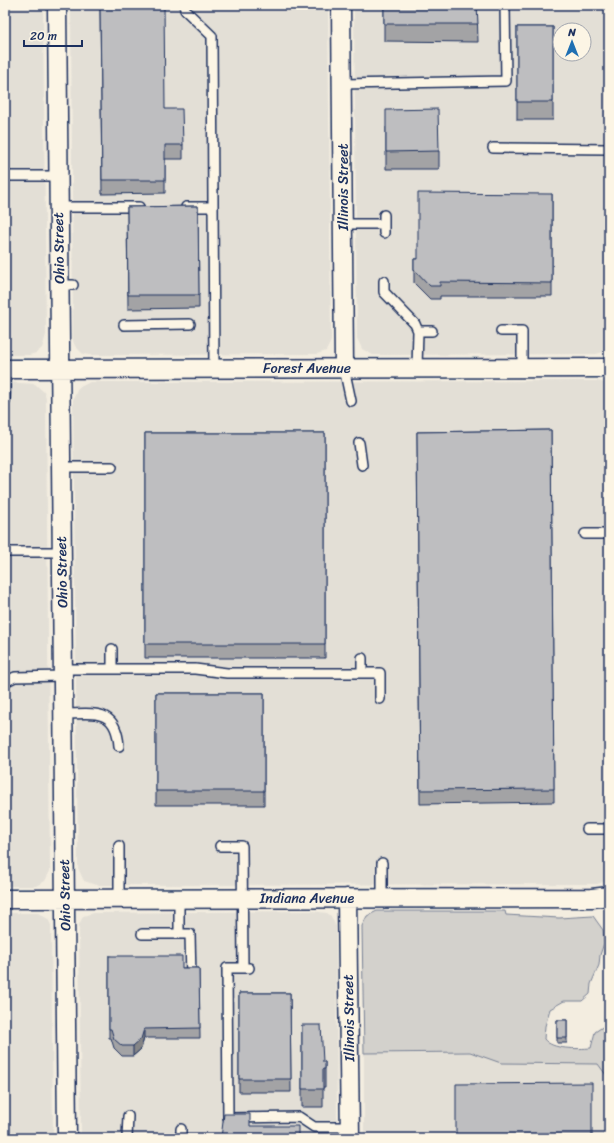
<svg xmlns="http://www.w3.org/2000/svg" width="614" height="1143" viewBox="0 0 614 1143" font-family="Sriracha,sans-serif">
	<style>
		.built { fill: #e3dfd6; fill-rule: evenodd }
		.green { fill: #d3d1cc; stroke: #778095 }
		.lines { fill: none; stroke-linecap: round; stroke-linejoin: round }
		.service-casing { stroke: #1b2f5e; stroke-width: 12 }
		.minor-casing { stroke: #1b2f5e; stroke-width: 21 }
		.service { stroke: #fcf5e5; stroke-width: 9 }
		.minor { stroke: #fcf5e5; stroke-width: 18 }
		.wall { fill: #a3a3a5; stroke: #1b2f5e }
		.shaded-wall { fill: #858586; stroke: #1b2f5e }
		.building { fill: #bebec0; stroke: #1b2f5e }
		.labels { text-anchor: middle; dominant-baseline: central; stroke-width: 3; stroke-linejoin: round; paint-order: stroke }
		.street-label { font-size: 14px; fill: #1b2f5e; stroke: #fcf5e5 }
	</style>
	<rect width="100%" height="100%" fill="#f3ede0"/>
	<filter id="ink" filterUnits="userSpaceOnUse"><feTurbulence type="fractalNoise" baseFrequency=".025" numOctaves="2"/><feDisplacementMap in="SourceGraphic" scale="8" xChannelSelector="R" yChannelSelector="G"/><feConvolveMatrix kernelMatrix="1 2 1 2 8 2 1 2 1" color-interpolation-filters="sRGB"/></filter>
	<g filter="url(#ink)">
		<path class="built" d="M5,5h38l3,330 -4,13 -6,5 -7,2h-24z
			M71,5h257l3,336 -5,10 -9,3 -228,1 -6,-1 -8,-8 -2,-5z
			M354,5h255v344l-2,2 -11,3 -223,1 -11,-6 -5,-11zM560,30h24v24h-24z
			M597,381l12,3v496l-12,4 -500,1 -13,-4 -6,-13 -5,-468 5,-12 12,-6z
			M5,382l30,2 10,9 1,7 4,471 -5,10 -9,5h-31z
			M312,911l15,2 4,3 5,11 1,211h-256l-2,-213 4,-9 11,-3z
			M5,913h33l10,6 3,6 2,213h-48z
			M609,1051v87h-245v-85z"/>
		<path class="green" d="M377,911h128l1,4 53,3 34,-2 10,14 1,13 -4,12 -1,10 -8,19 -1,10 -8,7h-18l-14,8 -5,17 -1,13c8,11 34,10 47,9l4,-16 9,-6 5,-10v63l-11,-15 -97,-1 -31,-11 -106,1 -2,-127 5,-10z"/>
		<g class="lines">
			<defs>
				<path id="service" d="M185,5v5l27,26 2,332
					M342,84l164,-3 -1,-76
					M493,148l116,1
					M5,176h53
					M58,207h81
					M186,207h27
					M384,215v18
					M343,224h41
					M384,281v11l31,32 3,7 -1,37
					M59,285h14
					M124,325l66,-1
					M418,331h14
					M501,331h21v37
					M344,368l7,33
					M5,401l1,-32
					M359,443l3,22
					M61,467h51
					M585,534h24
					M5,552h56
					M112,649v20
					M63,669h132l32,4h135v-15
					M362,673h18v26
					M5,682l10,-5 48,-1
					M63,714c31,0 53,-7 56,32
					M587,829h22
					M119,846v53
					M220,846h22l1,122
					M382,863v35
					M142,934h37v-36
					M179,934h11l1,44
					M249,968h-22l1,150 71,-1 15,10h36
					M181,1129v9
					M127,1138l1,-22"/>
				<path id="minor" d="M57,5l10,1133
					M341,5l3,363
					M5,369l604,-1
					M347,898l3,240
					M5,899l587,-1 17,-2"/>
			</defs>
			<use href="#service" class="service-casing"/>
			<use href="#minor" class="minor-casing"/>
			<use href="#service" class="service"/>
			<use href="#minor" class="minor"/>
		</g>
		<path class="wall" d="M100,5l65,104 18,36v14h-18v34l-63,1z
			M384,5h93l1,37 -94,-1z
			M517,27h36v93h-36z
			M386,127l53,24v18h-53z
			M552,194v102h-112v3h-10l-16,-16v-24h4z
			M198,206l1,102 -71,1 -1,-102z
			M551,430l3,372 -134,2 -3,-372z
			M145,433h180v225h-180z
			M156,693h108v112h-108z
			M109,956l73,12h17l1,70h-56l-3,11 -8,7h-11l-8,-8 -3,-10h-2z
			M239,993h51l1,99h-52z
			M557,1020h10v23h-10z
			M302,1025l21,37h2v25h-2v20h-21z"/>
		<path class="shaded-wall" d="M144,1029v9l-3,11 -8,7v-10z"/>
		<path class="building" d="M100,5h64l1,104h17l1,36h-18v35h-63z
			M384,5h93l1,19h-94z
			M517,27h36v75h-36z
			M438,109l1,42 -53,1v-42z
			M418,193l134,1v89l-112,-1v4h-10l-16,-17v-10h4z
			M198,206l1,89h-71l-1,-88z
			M551,430l3,359 -134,1 -3,-358z
			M145,433h180v211h-180z
			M156,693h108v98h-108z
			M109,956h73v12h17l1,60 -56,1 -3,10 -8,7h-11l-8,-7 -3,-10h-2z
			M239,993h51l1,86h-52z
			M557,1020h10v18h-10z
			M302,1025h19l2,37h2v7h-2v20h-21z
			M592,1083v55h-136v-54z
			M224,1114h26v12h48v12h-77z"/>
	</g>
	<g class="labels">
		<g class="street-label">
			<text transform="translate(343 187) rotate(-90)">Illinois Street</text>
			<text transform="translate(59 248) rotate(-91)">Ohio Street</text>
			<text x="307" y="368">Forest Avenue</text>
			<text transform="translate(62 572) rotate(-91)">Ohio Street</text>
			<text transform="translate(65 895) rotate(-91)">Ohio Street</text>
			<text x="307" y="898">Indiana Avenue</text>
			<text transform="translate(349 1018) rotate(-91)">Illinois Street</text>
		</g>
	</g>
	<rect width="614" height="1143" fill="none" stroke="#fcf5e5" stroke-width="20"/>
	<rect x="10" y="10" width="594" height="1123" fill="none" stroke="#1b2f5e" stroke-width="1.5" filter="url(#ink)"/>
	<g transform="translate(572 42)"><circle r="19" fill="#fcf5e5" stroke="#a2a6af"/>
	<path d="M0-3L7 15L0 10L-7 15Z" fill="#1f6fb2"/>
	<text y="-6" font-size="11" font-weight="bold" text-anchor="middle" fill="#1b2f5e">N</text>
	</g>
	<path d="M24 40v6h58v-6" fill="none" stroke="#1b2f5e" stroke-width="2"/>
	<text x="30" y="40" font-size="12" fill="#1b2f5e" stroke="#fcf5e5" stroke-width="3" paint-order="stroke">20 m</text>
</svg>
